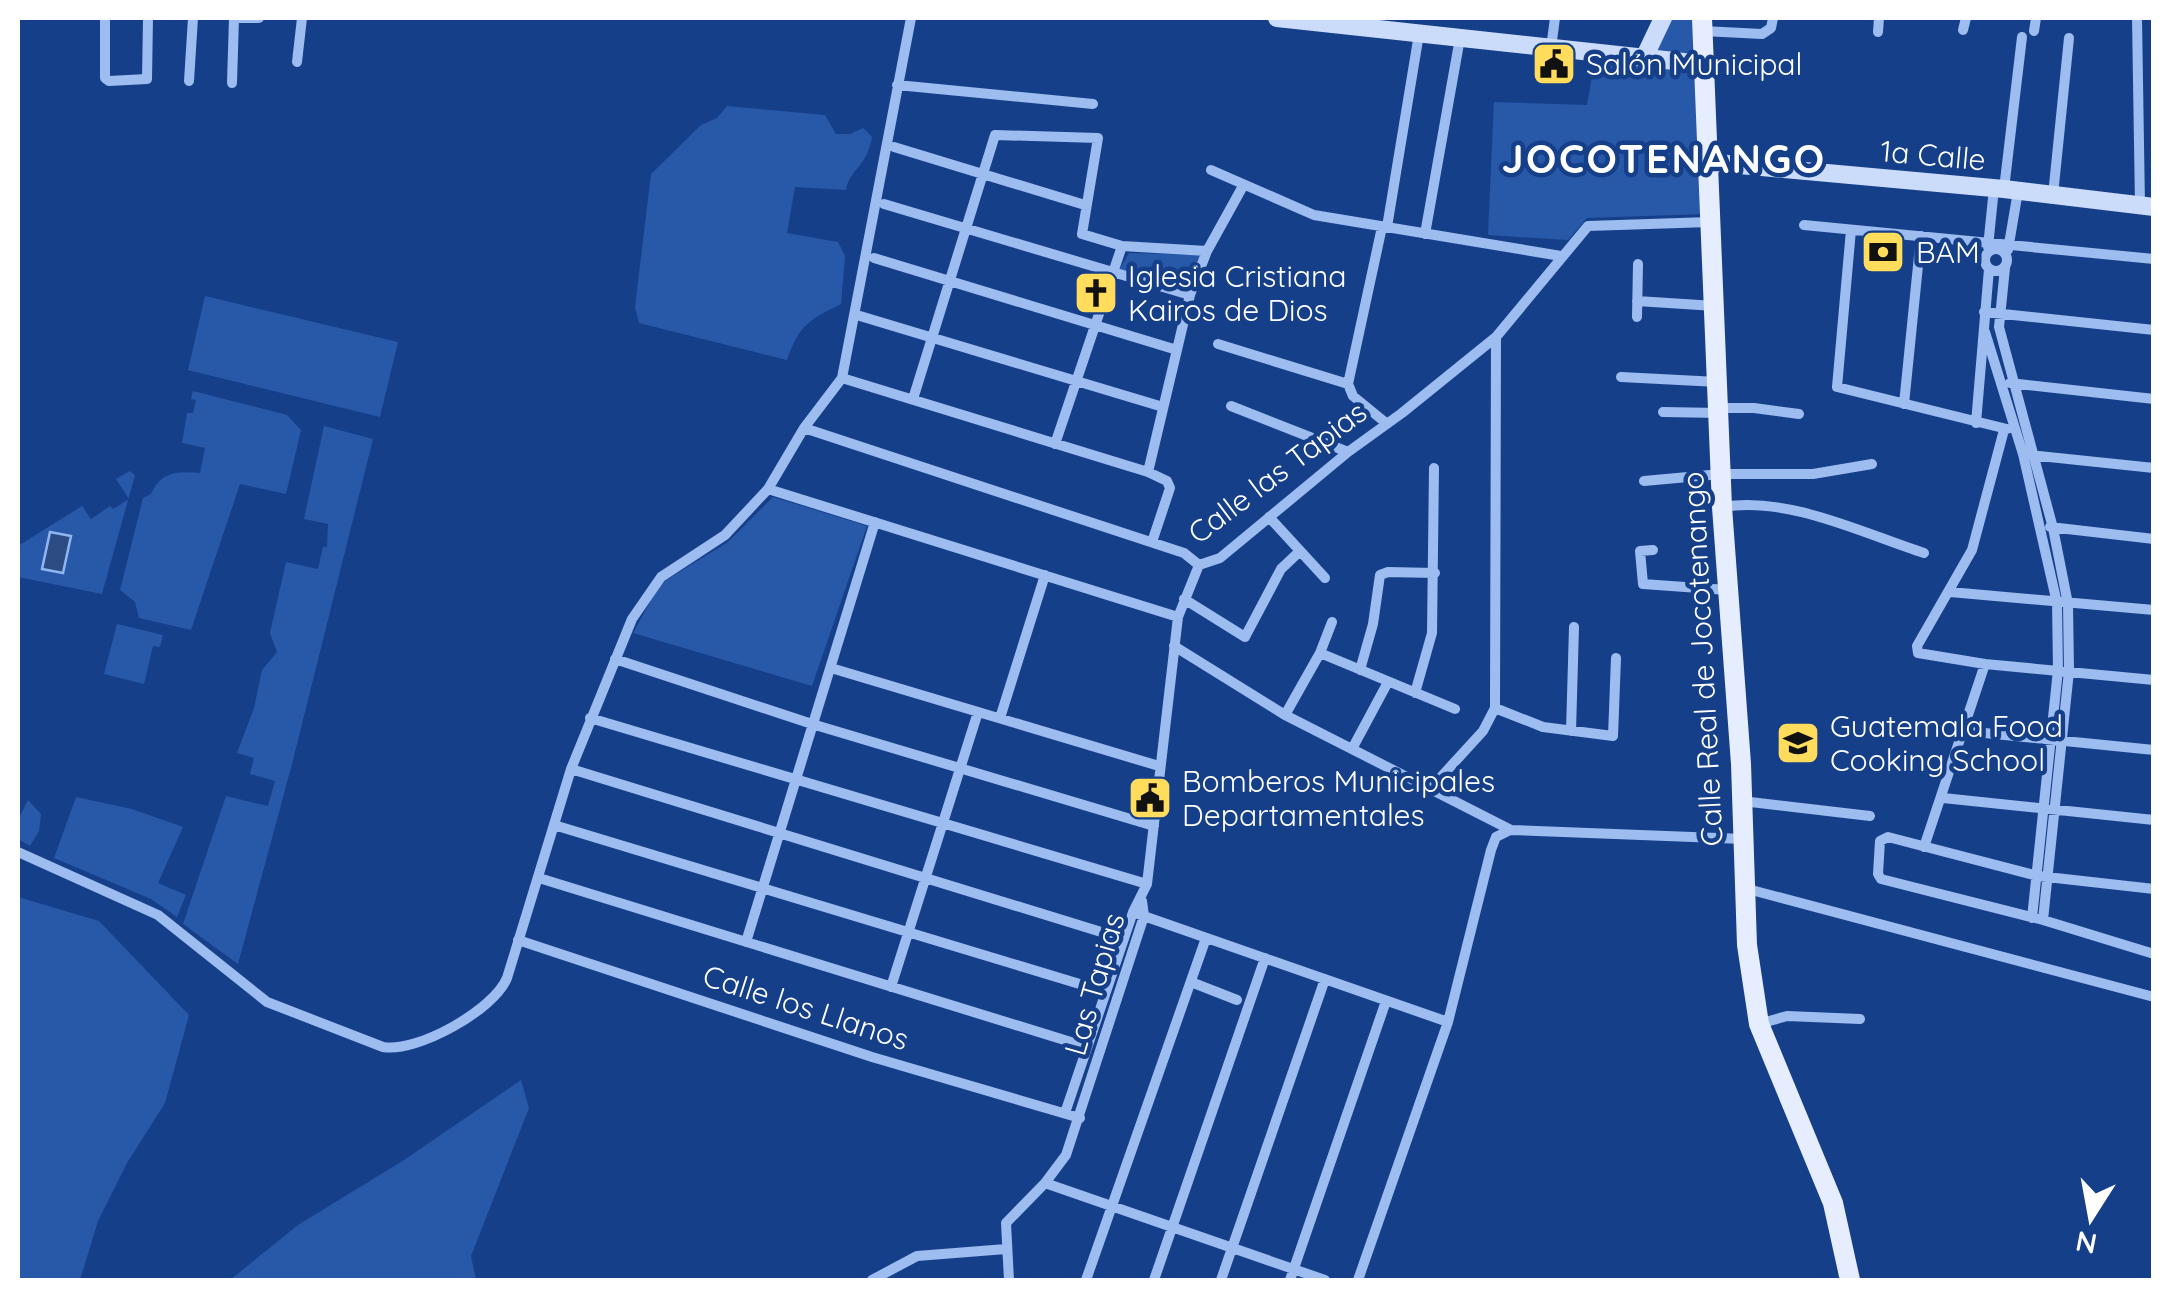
<svg xmlns="http://www.w3.org/2000/svg" width="2171" height="1298" viewBox="0 0 2171 1298" font-family="Quicksand,sans-serif">
	<style>
		.green { fill: #2858a8 }
		.water { fill: #2d4c83; stroke: #90b6f2; stroke-width: 2.5 }
		.lines { fill: none; stroke-linecap: round; stroke-linejoin: round }
		.street { stroke: #9dbcef; stroke-width: 10 }
		.secondary { stroke: #cbdcfa; stroke-width: 18 }
		.primary { stroke: #e5edff; stroke-width: 20 }
		.labels { text-anchor: middle; dominant-baseline: central; stroke-width: 9; stroke-linejoin: round; paint-order: stroke }
		.poi-label { font-size: 30px; fill: #fff; stroke: #163f89; text-anchor: start }
		.street-label { font-size: 30px; fill: #fff; stroke: #163f89 }
		.district-label { font-size: 40px; font-weight: bold; letter-spacing: 2.5px; fill: #fff; stroke: #163f89 }
	</style>
	<rect width="100%" height="100%" fill="#163f89"/>
	<path class="green" d="M1665,18h32v41l-48,-5z
		M1595,59l101,10 8,145 -117,4 -19,22 -80,-5 6,-133 93,3z
		M727,106l98,9 11,19h14l13,-6 9,9c-5,30 -23,33 -26,53l-51,-3 -8,46 51,9 7,14 -4,48c-32,16 -42,21 -54,56l-148,-37 -4,-16 16,-133 50,-49 16,-7z
		M1129,253l72,2 -15,35 -68,-18z
		M205,296l193,46 -18,75 -192,-47z
		M193,391l94,24 14,15 -15,64 -46,-10 -49,146 -52,-12 -4,-16 -15,-12 23,-92 8,-4c10,-23 27,-23 49,-21l5,-25 -23,-5 5,-30h6l3,-13 -5,-1z
		M324,426l49,13 -81,325 -54,200 -55,-40 43,-128 42,10 7,-25 -25,-7 4,-16 -17,-5 17,-45 8,-38 15,-18 -7,-19 16,-71 32,7 5,-22h4l1,-23 -24,-5z
		M130,471l5,4 -33,119 -84,-17v-31l64,-40 9,13 19,-13 3,3 16,-10 -13,-20z
		M773,497l94,29 -55,160 -179,-53 27,-49 68,-42z
		M117,624l46,11 -3,12 -7,-1 -9,38 -40,-10z
		M76,797l56,12 51,18 -25,56 28,12 -9,22 -26,-18 -97,-41z
		M28,800l13,14 -2,17 -9,15 -12,-7v-19z
		M18,897l81,24 90,94 -24,88 -38,60 -29,58 -18,59h-62z
		M521,1080l8,28 -58,148 5,24h-246l68,-55 106,-65z"/>
	<path class="water" d="M50,532l21,4 -8,37 -21,-4z"/>
	<g class="lines">
		<path class="street" d="M105,18v60l4,3 38,-2 1,-61
			M238,18h21
			M2137,18l3,188
			M1963,30l3,-12
			M1703,31l59,3 9,-6 2,-10
			M2034,31l2,-13
			M1878,32l1,-14
			M1551,48l4,-30
			M297,62l5,-44
			M189,81l4,-63
			M232,83l2,-65
			M897,85l196,19
			M894,147l191,58
			M1211,170l103,45 247,41
			M2004,189l18,-152
			M2053,195l16,-157
			M884,204l306,91
			M1804,225l350,34
			M1382,227l-34,157 5,12 33,27
			M1387,227l32,-193
			M1851,230l-14,157 170,42
			M1425,234l35,-196
			M1988,247l6,-59
			M1985 260a11 11 0 1 1 22 0a11 11 0 1 1-22 0Z
			M2008,250l10,-59
			M874,258l303,92
			M2005,268l-6,59 54,201 15,76 1,67 -26,249
			M1637,301l78,5
			M1984,312l170,18
			M860,316l303,91
			M1637,317l1,-53
			M1985,332l38,122 34,149 1,67 -26,248
			M1218,344l130,40
			M1621,377l97,5
			M842,378l306,94 19,9 3,7 -18,54
			M2010,383l144,16
			M913,399l82,-264 103,3 -16,96 40,12 85,5
			M1904,404l17,-168
			M1231,406l117,46
			M1720,408h34l45,6
			M1663,412l56,1
			M1976,423l13,-154
			M804,428l380,125 15,12
			M2004,430l-32,120 -55,96 1,7 67,11 169,16
			M1055,444l67,-198
			M2030,455l124,13
			M1148,472l42,-177 17,-44 36,-65
			M1644,481l77,-7h92l59,-10
			M768,489l410,128
			M1723,507c65,-11 139,26 201,46
			M1269,517l56,61
			M2050,527l104,12
			M1653,550l-13,1 3,33 84,6
			M1950,592l204,18
			M1184,599l61,38 36,-68 19,-18
			M1174,646l111,69 226,115 233,9
			M1320,653l135,56
			M615,659l197,65 342,102
			M831,668l328,98
			M1360,670l13,-46 7,-49 8,-3 47,1
			M1415,693l17,-60 2,-165
			M1495,708l48,19 70,9 3,-78
			M1285,715l35,-62 12,-31
			M590,718l557,166
			M1000,718l45,-143
			M1571,731l3,-104
			M1965,731l189,19
			M1352,749l36,-67
			M571,769l553,170
			M1430,789l53,-58 12,-23 1,-371
			M1943,798l211,22
			M1742,801l128,15
			M554,825l552,167
			M1924,847l61,-183
			M18,852l140,63 109,87 116,45c34,6 111,-37 124,-69l64,-209 61,-150 29,-42 64,-42 43,-46 36,-61 38,-50 69,-360
			M539,878l548,169
			M1744,888l410,109
			M2154,889l-116,-13 -150,-39 -8,4 -2,33 3,5 162,41 111,34
			M1138,914l310,108
			M518,940l354,117 208,61
			M746,942l129,-420
			M1191,982l46,18
			M891,987l87,-275
			M1759,1024l28,-8 73,3
			M1065,1113l68,-201 14,-28 31,-267 21,-52 21,-7 128,-106 54,-39 94,-76 92,-111 122,-4
			M1045,1183l280,97
			M872,1280l45,-24 89,-7
			M1009,1280l-3,-57 39,-40 21,-28 78,-239 -2,-15
			M1086,1280l120,-342
			M1154,1280l111,-322
			M1221,1280l104,-301
			M1290,1280l96,-279
			M1358,1280l90,-258 43,-172 5,-13 14,-7"/>
		<path class="secondary" d="M1277,18l425,46
			M1644,58l19,-40
			M1706,162l298,27 150,18"/>
		<path class="primary" d="M1702,18l20,489 19,257 6,181 12,79 74,179 17,77"/>
	</g>
	<defs>
		<symbol id="civic-square" viewBox="-11 -11 22 22"><rect x="-9" y="-9" width="18" height="18" rx="4" fill="#ffdc5b" stroke="#163f89"/><path d="M-.6-6.5H3V-4.5H.6V-3L4-1V1h2V6H-6V1h2V-1L-.6-3ZM-1.2 2.5V6h2.4V2.5Z" fill="#111"/></symbol>
		<symbol id="bank-square" viewBox="-11 -11 22 22"><rect x="-9" y="-9" width="18" height="18" rx="4" fill="#ffdc5b" stroke="#163f89"/><path d="M-6-4H6V4H-6ZM0-2.3a2.3 2.3 0 1 0 0 4.6a2.3 2.3 0 1 0 0-4.6Z" fill="#111"/></symbol>
		<symbol id="church-square" viewBox="-11 -11 22 22"><rect x="-9" y="-9" width="18" height="18" rx="4" fill="#ffdc5b" stroke="#163f89"/><path d="M-1.2-6h2.4v3.5h3.3v2.4h-3.3V6h-2.4V-.1h-3.3v-2.4h3.3Z" fill="#111"/></symbol>
		<symbol id="school-square" viewBox="-11 -11 22 22"><rect x="-9" y="-9" width="18" height="18" rx="4" fill="#ffdc5b" stroke="#163f89"/><path d="M0-5L7-2L0 1L-7-2ZM-4 1L0 2.5L4 1V4Q0 6-4 4Z" fill="#111"/></symbol>
	</defs>
	<g fill-rule="evenodd">
		<use href="#civic-square" x="1529" y="39" width="50" height="50"/>
		<use href="#bank-square" x="1858" y="227" width="50" height="50"/>
		<use href="#church-square" x="1071" y="268" width="50" height="50"/>
		<use href="#school-square" x="1773" y="718" width="50" height="50"/>
		<use href="#civic-square" x="1125" y="773" width="50" height="50"/>
	</g>
	<g class="labels">
		<g class="poi-label">
			<text x="1586" y="64">Salón Municipal</text>
			<text x="1916" y="252">BAM</text>
			<text x="1128" y="276">Iglesia Cristiana<tspan x="1128" dy="34">Kairos de Dios</tspan></text>
			<text x="1830" y="726">Guatemala Food<tspan x="1830" dy="34">Cooking School</tspan></text>
			<text x="1182" y="781">Bomberos Municipales<tspan x="1182" dy="34">Departamentales</tspan></text>
		</g>
		<g class="street-label">
			<text transform="translate(1933 155) rotate(5)">1a Calle</text>
			<text transform="translate(1277 472) rotate(-37)">Calle las Tapias</text>
			<text transform="translate(1702 659) rotate(-93)">Calle Real de Jocotenango</text>
			<text transform="translate(1094 984) rotate(-74)">Las Tapias</text>
			<text transform="translate(806 1007) rotate(18)">Calle los Llanos</text>
		</g>
		<g class="district-label">
			<text x="1664" y="158">JOCOTENANGO</text>
		</g>
	</g>
	<rect width="2171" height="1298" fill="none" stroke="#ffffff" stroke-width="40"/>
	<g transform="translate(2091 1218) rotate(191)" stroke="#163f89" stroke-width="8" paint-order="stroke">
	<path d="M0-8L18 38L0 25L-18 38Z" fill="#ffffff"/>
	<text y="-15" font-size="28" font-weight="bold" text-anchor="middle" fill="#ffffff">N</text>
	</g>
</svg>
